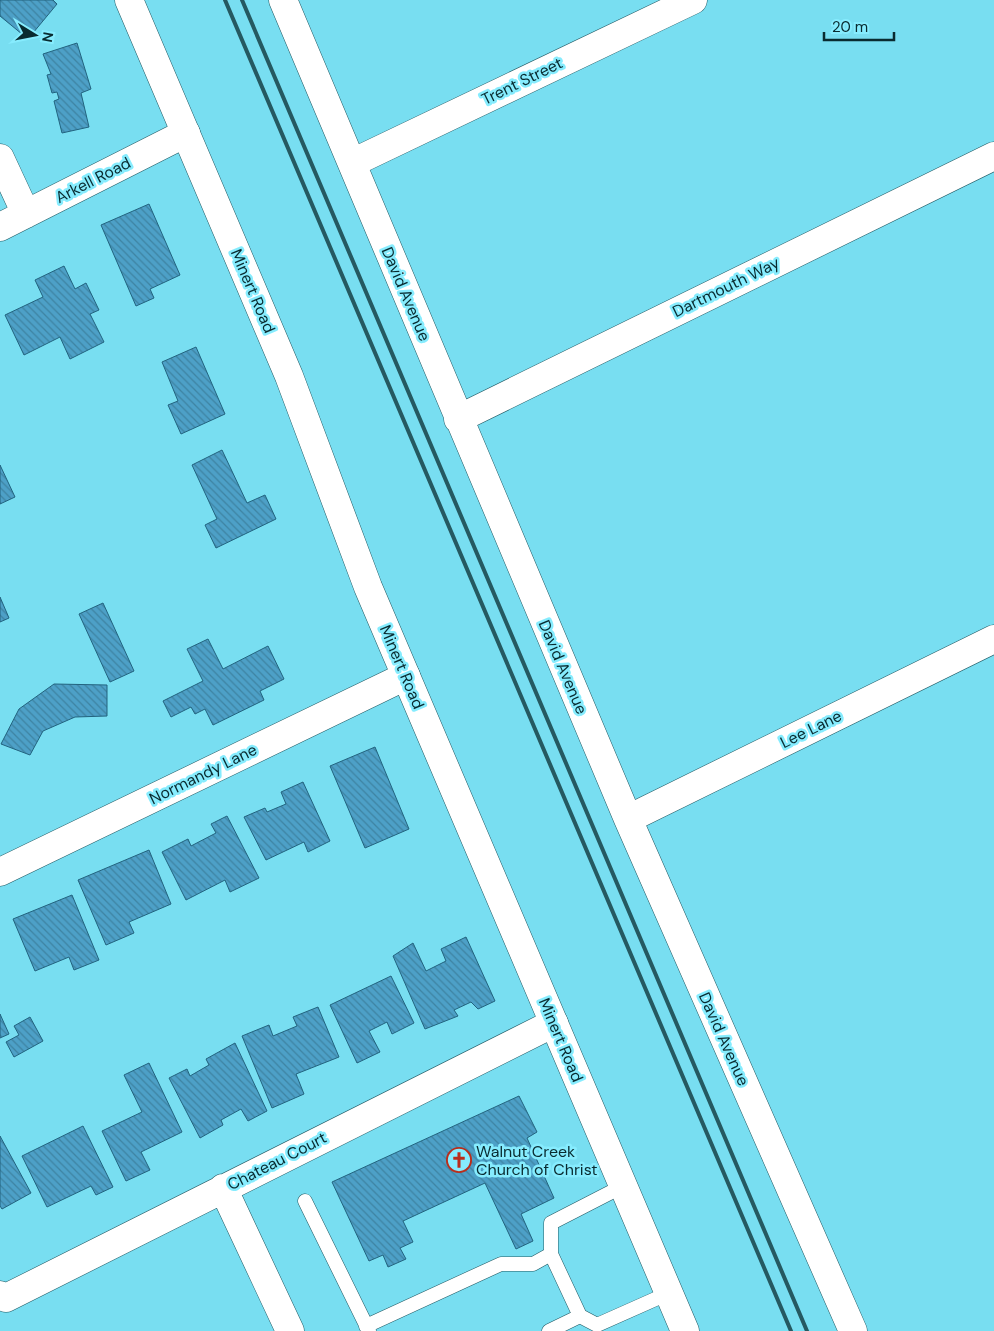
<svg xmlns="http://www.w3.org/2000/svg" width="994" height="1331" viewBox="0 0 994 1331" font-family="'DM Sans',sans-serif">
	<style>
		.building { fill: url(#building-back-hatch); stroke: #22637f }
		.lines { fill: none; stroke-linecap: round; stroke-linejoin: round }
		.service-casing { stroke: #225963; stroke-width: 15 }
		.minor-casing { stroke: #225963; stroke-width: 29 }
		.tertiary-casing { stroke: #225963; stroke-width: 29 }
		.service { stroke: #fff; stroke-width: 14 }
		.minor { stroke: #fff; stroke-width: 28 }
		.tertiary { stroke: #fff; stroke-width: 28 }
		.rail { stroke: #255961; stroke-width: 4 }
		.labels { text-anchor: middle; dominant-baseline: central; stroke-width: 5; stroke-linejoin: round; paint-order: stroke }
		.street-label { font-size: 16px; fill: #092b30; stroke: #86ecfe }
		.poi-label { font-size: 16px; fill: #092b30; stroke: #86ecfe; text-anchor: start }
	</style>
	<defs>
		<pattern id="building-back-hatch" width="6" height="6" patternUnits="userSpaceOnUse" patternTransform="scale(1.25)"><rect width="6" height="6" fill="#4da0c7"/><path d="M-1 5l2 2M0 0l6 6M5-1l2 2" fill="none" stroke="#3e83a2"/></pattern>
	</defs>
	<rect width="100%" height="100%" fill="#78def1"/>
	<path class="building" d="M0,0h53l4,4 -29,35 -28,-23z
		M77,43l14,46 -10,4 8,34 -27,6 -8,-32 5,-2 -2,-7 -5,1 -5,-18 4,-1 -8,-20z
		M149,204l31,71 -30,14 4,9 -18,8 -35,-81z
		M64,266l11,23 11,-6 13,27 -9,4 14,28 -34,17 -10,-22 -36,18 -19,-40 38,-18 -8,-17z
		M196,347l29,67 -44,20 -13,-29 10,-4 -16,-39z
		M222,450l25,53 18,-8 11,24 -60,29 -11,-23 12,-6 -25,-54z
		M0,465l15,32 -15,7z
		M0,597l9,21 -9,4z
		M103,603l31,68 -24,11 -31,-68z
		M208,639l15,30 45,-23 16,33 -24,12 4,9 -51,25 -8,-16 -10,5 -4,-7 -20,10 -8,-16 40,-20 -16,-32z
		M54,684l53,1v31l-32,1 -32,14 -13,24 -29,-11 18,-35z
		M375,747l34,82 -44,19 -35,-82z
		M303,782l27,59 -22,11 -4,-10 -38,18 -22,-43 21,-9 2,4 19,-8 -5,-12z
		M227,816l32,62 -29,14 -5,-12 -39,20 -24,-48 26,-13 3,7 25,-13 -5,-9z
		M149,850l22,54 -42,18 5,11 -28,12 -28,-65z
		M72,895l27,65 -25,10 -5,-13 -34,14 -22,-52z
		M466,937l29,64 -17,8 -7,-7 -17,8 4,6 -33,13 -32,-73 20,-13 13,28 20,-10 -5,-12z
		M391,976l23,47 -22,11 -5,-12 -18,9 11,21 -23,11 -27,-58z
		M318,1007l21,50 -43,17 8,20 -32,14 -30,-72 27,-11 4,11 24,-10 -4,-9z
		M0,1014l9,20 -9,4z
		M30,1017l13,24 -29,16 -8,-15 13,-7 -5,-9z
		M235,1043l32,68 -19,10 -7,-12 -20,11 2,5 -23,13 -31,-60 18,-9 3,7 19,-11 -3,-6z
		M149,1063l33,69 -41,20 9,18 -24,11 -24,-50 40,-19 -18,-37z
		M519,1096l18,36 -10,6 27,60 -33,16 12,27 -17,8 -31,-66 -82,38 10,21 -13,6 6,11 -18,8 -5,-12 -14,6 -37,-79z
		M83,1126l30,61 -17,8 -5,-9 -44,21 -25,-51z
		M0,1136l31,57 -29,16 -2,-3z"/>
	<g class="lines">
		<defs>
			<path id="service" d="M623,1186l-72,37v31l29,62 17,9 72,-32
				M305,1201l64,130
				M366,1326l135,-62h32l18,-10
				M549,1331l31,-15"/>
			<path id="minor" d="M283,0l345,819 225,512
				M0,158l26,56
				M352,163l341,-163
				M0,227l186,-94
				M458,419l536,-263
				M628,819l366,-180
				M0,872l406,-196
				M223,1188l67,143
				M0,1295l6,3 548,-275"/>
			<path id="tertiary" d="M129,0l160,376 79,211 317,744"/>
		</defs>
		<use href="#service" class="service-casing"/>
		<use href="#minor" class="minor-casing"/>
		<use href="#tertiary" class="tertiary-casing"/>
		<use href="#service" class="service"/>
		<use href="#minor" class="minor"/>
		<use href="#tertiary" class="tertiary"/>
		<path class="rail" d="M225,0l566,1331
			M242,0l565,1331"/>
	</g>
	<defs>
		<symbol id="church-ring" viewBox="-11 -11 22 22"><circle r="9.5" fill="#86ecfe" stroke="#ba2d1b" stroke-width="1.5"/><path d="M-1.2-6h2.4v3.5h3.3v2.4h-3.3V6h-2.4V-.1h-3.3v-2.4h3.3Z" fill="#ba2d1b"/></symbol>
	</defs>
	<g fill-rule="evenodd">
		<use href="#church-ring" x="445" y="1146" width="28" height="28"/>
	</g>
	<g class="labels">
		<g class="street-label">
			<text transform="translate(522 81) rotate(-26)">Trent Street</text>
			<text transform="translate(93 180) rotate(-27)">Arkell Road</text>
			<text transform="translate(726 287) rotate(-26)">Dartmouth Way</text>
			<text transform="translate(253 291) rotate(67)">Minert Road</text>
			<text transform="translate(406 294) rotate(67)">David Avenue</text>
			<text transform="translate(402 667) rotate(67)">Minert Road</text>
			<text transform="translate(563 667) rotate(67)">David Avenue</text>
			<text transform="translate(811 729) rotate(-26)">Lee Lane</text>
			<text transform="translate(203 774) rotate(-26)">Normandy Lane</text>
			<text transform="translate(724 1039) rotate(66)">David Avenue</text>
			<text transform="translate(561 1040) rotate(67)">Minert Road</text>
			<text transform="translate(277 1161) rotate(-27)">Chateau Court</text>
		</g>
		<g class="poi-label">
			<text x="476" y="1151">Walnut Creek<tspan x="476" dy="18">Church of Christ</tspan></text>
		</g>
	</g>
	<g transform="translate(35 35) rotate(100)" stroke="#86ecfe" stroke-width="4" paint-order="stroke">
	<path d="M0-4L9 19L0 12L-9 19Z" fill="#092b30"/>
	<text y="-8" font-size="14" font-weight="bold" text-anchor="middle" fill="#092b30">N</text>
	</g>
	<path d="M824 32v8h70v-8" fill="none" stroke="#092b30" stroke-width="2.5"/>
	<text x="832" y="32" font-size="15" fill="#092b30" stroke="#86ecfe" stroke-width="4" paint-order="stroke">20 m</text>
</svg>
